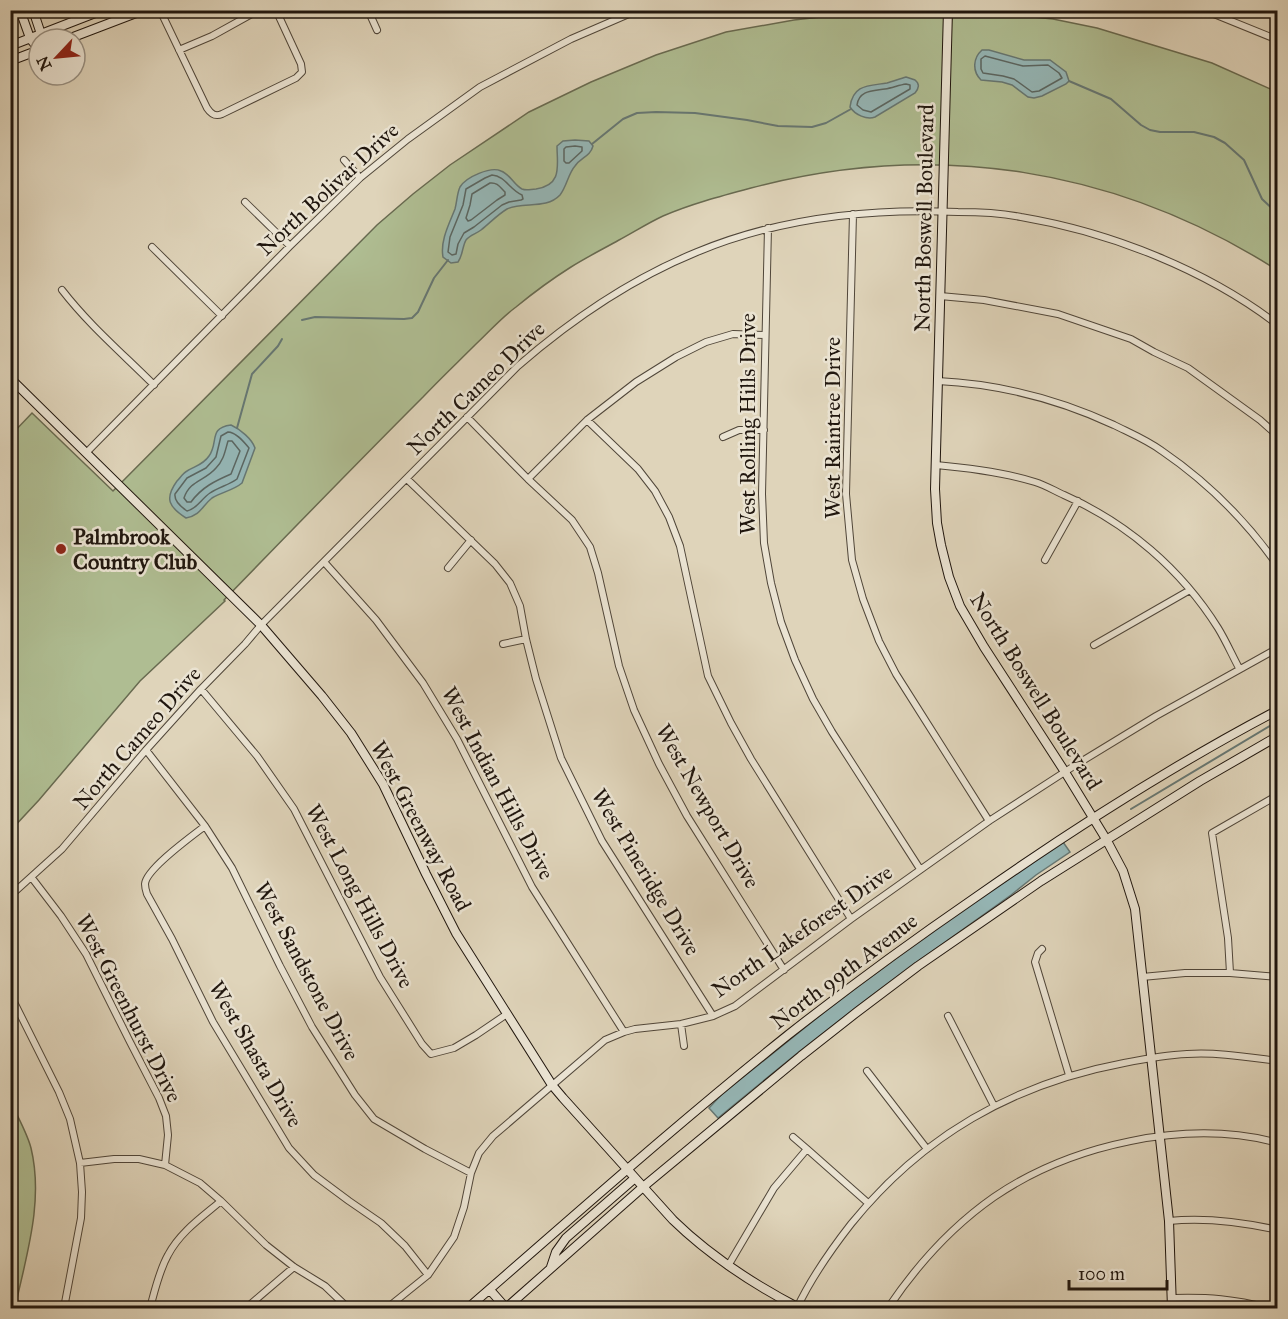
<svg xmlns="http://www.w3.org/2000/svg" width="1288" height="1319" viewBox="0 0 1288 1319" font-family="'IM FELL Great Primer',serif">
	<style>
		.green { fill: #afbd92; stroke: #686a50; stroke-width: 1.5 }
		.water { fill: #95b7b7; stroke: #667773; stroke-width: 1.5 }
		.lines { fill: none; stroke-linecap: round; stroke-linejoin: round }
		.shore { stroke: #5a6662; stroke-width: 1.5 }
		.stream { stroke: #667773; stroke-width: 2 }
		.street-casing { stroke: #504639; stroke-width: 8 }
		.secondary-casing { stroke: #20160e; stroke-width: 10 }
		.street { stroke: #eae3d2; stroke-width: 6 }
		.secondary { stroke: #eae3d2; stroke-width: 8 }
		.poi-dot { fill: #8f2418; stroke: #eae3d2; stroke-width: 2 }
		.labels { text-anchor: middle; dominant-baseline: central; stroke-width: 5; stroke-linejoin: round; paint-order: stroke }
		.street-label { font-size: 22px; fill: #20160e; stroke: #eae3d2 }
		.poi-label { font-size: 22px; font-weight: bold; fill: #20160e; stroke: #eae3d2; text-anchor: start }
	</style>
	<rect width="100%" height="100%" fill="#dfd4ba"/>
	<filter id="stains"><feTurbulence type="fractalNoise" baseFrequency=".00333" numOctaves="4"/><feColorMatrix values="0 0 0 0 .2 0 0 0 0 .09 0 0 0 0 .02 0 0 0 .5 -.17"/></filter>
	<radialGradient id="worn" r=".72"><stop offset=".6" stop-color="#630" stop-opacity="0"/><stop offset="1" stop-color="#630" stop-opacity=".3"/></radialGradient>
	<path class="green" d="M963,10l90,9 44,9 115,35 65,29v178c-160,-102 -342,-131 -526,-82 -30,8 -60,16 -88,28 -15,7 -29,16 -44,24 -16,9 -32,17 -48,27 -19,12 -38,26 -55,40 -15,11 -27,25 -41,38 -17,17 -35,34 -52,52 -67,67 -133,135 -199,203l1,1 -85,80 -101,119 -28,30v-395l21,-22 81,78 264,-266 36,-31 37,-29 79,-53 62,-30 65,-27 70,-23 68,-12 71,-8z
		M10,1101c7,14 17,32 21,47 13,54 -5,108 -16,160h-5z"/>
	<path class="water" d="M982,50h7l35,10h26l16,12 3,9 -3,3 -24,12 -8,2 -6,-1 -16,-12 -10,-3 -21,-2c-9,-9 -8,-22 1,-30z
		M906,77l9,3c5,4 4,8 0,13l-40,24c-8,3 -20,-2 -25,-10 3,-23 19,-21 37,-24 6,-2 13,-4 19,-6z
		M575,140l14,1 4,5c-3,11 -12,11 -18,20 -7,8 -8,20 -15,29 -14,15 -37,6 -53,14 -10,6 -17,14 -26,21 -5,4 -11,5 -15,10 -4,7 -3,15 -8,22l-7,1 -8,-6c-3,-16 6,-33 12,-48 2,-7 2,-16 5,-22 6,-10 31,-21 41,-16 9,3 13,14 21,18 5,2 9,0 14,0 27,-4 21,-24 21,-43l6,-5z
		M231,425c9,4 21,14 24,23l-13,35c-8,7 -20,9 -30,15 -10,8 -11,17 -26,20 -17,-11 -22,-19 -9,-37 3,-3 6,-8 10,-10 8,-5 16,-6 22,-15 10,-14 -1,-28 22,-31z
		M1063,842l7,10 -34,23 -25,20 -91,65 -49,36 -76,59 -77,63 -9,-10 13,-14 106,-85 111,-83z"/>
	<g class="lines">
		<path class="shore" d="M985,56l38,10 25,-1 11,8 3,5 -23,13 -7,1 -18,-13 -11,-3 -20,-3 -2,-4v-10z
			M906,84l4,1v4l-39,23 -8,-2 -6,-5c2,-15 16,-14 28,-16 7,-1 14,-4 21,-5z
			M575,146l7,1v4l-13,12h-3l-2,-2v-12l2,-2z
			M492,175c13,1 18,15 30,20l1,4 -2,1 -12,2 -7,3 -28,22 -10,6 -6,11 -2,10 -4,1 -4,-3 2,-15 13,-32 3,-16 19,-11z
			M490,183c7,-1 10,4 15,9v3l-8,5 -26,20 -3,1 -2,-3 4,-13 2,-11z
			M228,432c8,0 16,10 21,16l-12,31c-8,6 -18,8 -27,14 -9,6 -13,16 -23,18 -6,-4 -13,-10 -12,-17l12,-16 19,-10 10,-11 5,-21z
			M228,441h4l8,10 -9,23c-16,7 -29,13 -40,28h-4l-3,-4c6,-18 21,-17 32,-30 8,-8 9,-17 12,-27z"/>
		<path class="stream" d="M1069,81l42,18 30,26 9,5 10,2h34l20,5 11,6 19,17 18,39 16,15
			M592,144l31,-25 14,-6 19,-1 39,1 52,7 31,6 34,1 14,-4 25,-14
			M302,320l13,-3 89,2 8,-1 6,-6 16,-34 14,-18
			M237,428l15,-54 26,-28 4,-7
			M1131,809l147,-88"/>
		<defs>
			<path id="street" d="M160,10l47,98c4,6 8,9 15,6l74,-36 6,-6 -1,-8 -25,-54
				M368,10l9,20
				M1204,10l74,30
				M179,50l33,-14 47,-26
				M344,160l16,18
				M245,202l45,44
				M853,214l-7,280 6,66 11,39 16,42 17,33 93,147
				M768,228l-6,266 2,49 7,40 10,39 14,38 18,39 19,33 88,137
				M152,247l70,69
				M62,290c27,35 61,64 92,95
				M940,296l44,4 74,14 73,25 23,13 34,16 72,52 18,16
				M938,381c61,3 120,18 176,44 16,8 33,15 48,26 44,30 85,71 116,115
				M467,417l61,62 44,41 18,27 8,26 21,93 15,44 25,54 28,52 97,154
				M587,420l51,49 17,22 14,26 11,29 28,130 23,47 20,36 100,160
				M723,437l16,-7h25
				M86,453l204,-207 70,-68 48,-39 72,-52 91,-48 67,-29
				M936,465c33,3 67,7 99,17 10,3 20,9 29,13 63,28 117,74 154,133 8,13 14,27 21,40
				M407,479l88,85 15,19 10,23 6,33 10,40 25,79 41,83 111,175
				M528,479l59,-59 49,-38 40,-25 30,-15 27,-8 32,1
				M1045,560l33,-59
				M325,563l51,57 47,63 34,56 75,148 92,145
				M448,568l23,-28
				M503,644l23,-5
				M1094,645l96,-55
				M201,689l56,67 37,53 86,168 42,67 9,10 23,-6 22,-13 31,-21
				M146,750l59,76 27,42 48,98 32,61 43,68 19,24 51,30 46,24
				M205,826c-13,10 -59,43 -60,58 0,3 1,7 2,10l25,45 41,83 76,126 25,27 35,26 32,22 24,23 23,29
				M32,878l29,38 25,38 44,88 29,56 7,18 2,19 -3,30
				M10,896l52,-47 84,-99 55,-61 44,-45 16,-19 257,-259c54,-47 113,-87 179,-114 82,-34 173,-44 261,-40 21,0 43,1 63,5 89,15 186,53 257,108
				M1042,949l-4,4 -3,9 34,113
				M1230,973l-2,-35 -16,-105 66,-38
				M1142,977l43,-4h45l48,4
				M10,994l49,98 11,27 10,44 2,29 -1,26 -17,90
				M948,1016l46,90
				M681,1024l3,22
				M867,1071l60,78
				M793,1137l14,12
				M80,1163l34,-4h25l26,6 35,18 21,18 45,44 28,22 31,19 23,22
				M1169,1221c37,-4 73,1 109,9
				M728,1266l46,-78 33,-39 61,54
				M1173,1298c35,-1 61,1 95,10
				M150,1308c5,-18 9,-37 18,-53 12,-23 34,-38 53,-54
				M246,1308l48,-41
				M387,1308l41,-33 26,-38 10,-30 7,-34 8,-20 14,-17 112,-96 19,-8 11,-3 46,-5 32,-8 22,-10 116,-87 138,-98 85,-55 82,-50 122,-68
				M797,1308c14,-30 33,-57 54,-84 71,-88 161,-140 273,-161 20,-4 41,-8 63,-9 30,-2 60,3 91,7
				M888,1308c29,-43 63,-81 106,-111 76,-52 193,-79 284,-54"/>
			<path id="secondary" d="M20,10l10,28 9,12
				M33,10l8,24 -1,5
				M948,10l-13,479 2,34 4,22 8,32 11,29 24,41 81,125 41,67 17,32 12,38 34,312 3,87
				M68,39l76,-29
				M10,46l93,-36
				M10,61l29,-11
				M10,378l251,247 61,71 29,37 32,51 43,90 30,59 96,152 11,13 110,122c37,36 80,64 126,88
				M551,1267l5,-15 10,-14 69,-60
				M490,1290l16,18
				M468,1308c106,-92 210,-185 320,-273 61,-48 124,-94 188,-138 97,-68 197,-132 302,-187
				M506,1308l137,-121 158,-131 56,-44 61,-46 123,-85 159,-100 78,-45"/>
		</defs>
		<use href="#street" class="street-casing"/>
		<use href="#secondary" class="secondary-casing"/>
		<use href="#street" class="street"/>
		<use href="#secondary" class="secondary"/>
	</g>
	<circle class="poi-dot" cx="61" cy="549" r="6"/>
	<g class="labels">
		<g class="street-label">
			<text transform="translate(328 189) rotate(-43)">North Bolivar Drive</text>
			<text transform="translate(924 218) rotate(-89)">North Boswell Boulevard</text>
			<text transform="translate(476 388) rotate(-44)">North Cameo Drive</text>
			<text transform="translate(747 424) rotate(-90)">West Rolling Hills Drive</text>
			<text transform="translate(832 428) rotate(-90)">West Raintree Drive</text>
			<text transform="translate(1036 691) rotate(58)">North Boswell Boulevard</text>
			<text transform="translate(137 738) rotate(-49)">North Cameo Drive</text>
			<text transform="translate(498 783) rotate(62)">West Indian Hills Drive</text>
			<text transform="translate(708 806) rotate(60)">West Newport Drive</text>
			<text transform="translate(421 826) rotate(62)">West Greenway Road</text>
			<text transform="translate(646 872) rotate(59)">West Pineridge Drive</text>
			<text transform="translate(360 896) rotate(62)">West Long Hills Drive</text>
			<text transform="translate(802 931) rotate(-35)">North Lakeforest Drive</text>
			<text transform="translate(307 971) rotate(62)">West Sandstone Drive</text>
			<text transform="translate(844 971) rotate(-37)">North 99th Avenue</text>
			<text transform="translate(129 1008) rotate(63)">West Greenhurst Drive</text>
			<text transform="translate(256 1054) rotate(60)">West Shasta Drive</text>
		</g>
		<g class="poi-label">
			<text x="73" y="536">Palmbrook<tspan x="73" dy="25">Country Club</tspan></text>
		</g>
	</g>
	<rect width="1288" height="1319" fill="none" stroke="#dfd4ba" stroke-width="36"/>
	<rect x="12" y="12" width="1264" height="1295" fill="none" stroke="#20160e" stroke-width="3"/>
	<rect x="18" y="18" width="1252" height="1283" fill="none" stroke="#20160e" stroke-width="1.5"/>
	<g transform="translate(57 57) rotate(244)"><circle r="28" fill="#eae3d2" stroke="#999184" stroke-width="1.5"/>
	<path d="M0-4.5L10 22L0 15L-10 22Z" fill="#8f2418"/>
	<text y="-9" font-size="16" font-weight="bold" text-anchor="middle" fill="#20160e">N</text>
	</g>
	<path d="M1069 1280v9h98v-9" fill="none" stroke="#20160e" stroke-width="3"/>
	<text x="1078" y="1280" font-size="18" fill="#20160e" stroke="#eae3d2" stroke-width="4.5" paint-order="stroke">100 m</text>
	<rect width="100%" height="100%" filter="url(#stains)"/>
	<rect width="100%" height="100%" fill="url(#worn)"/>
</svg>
